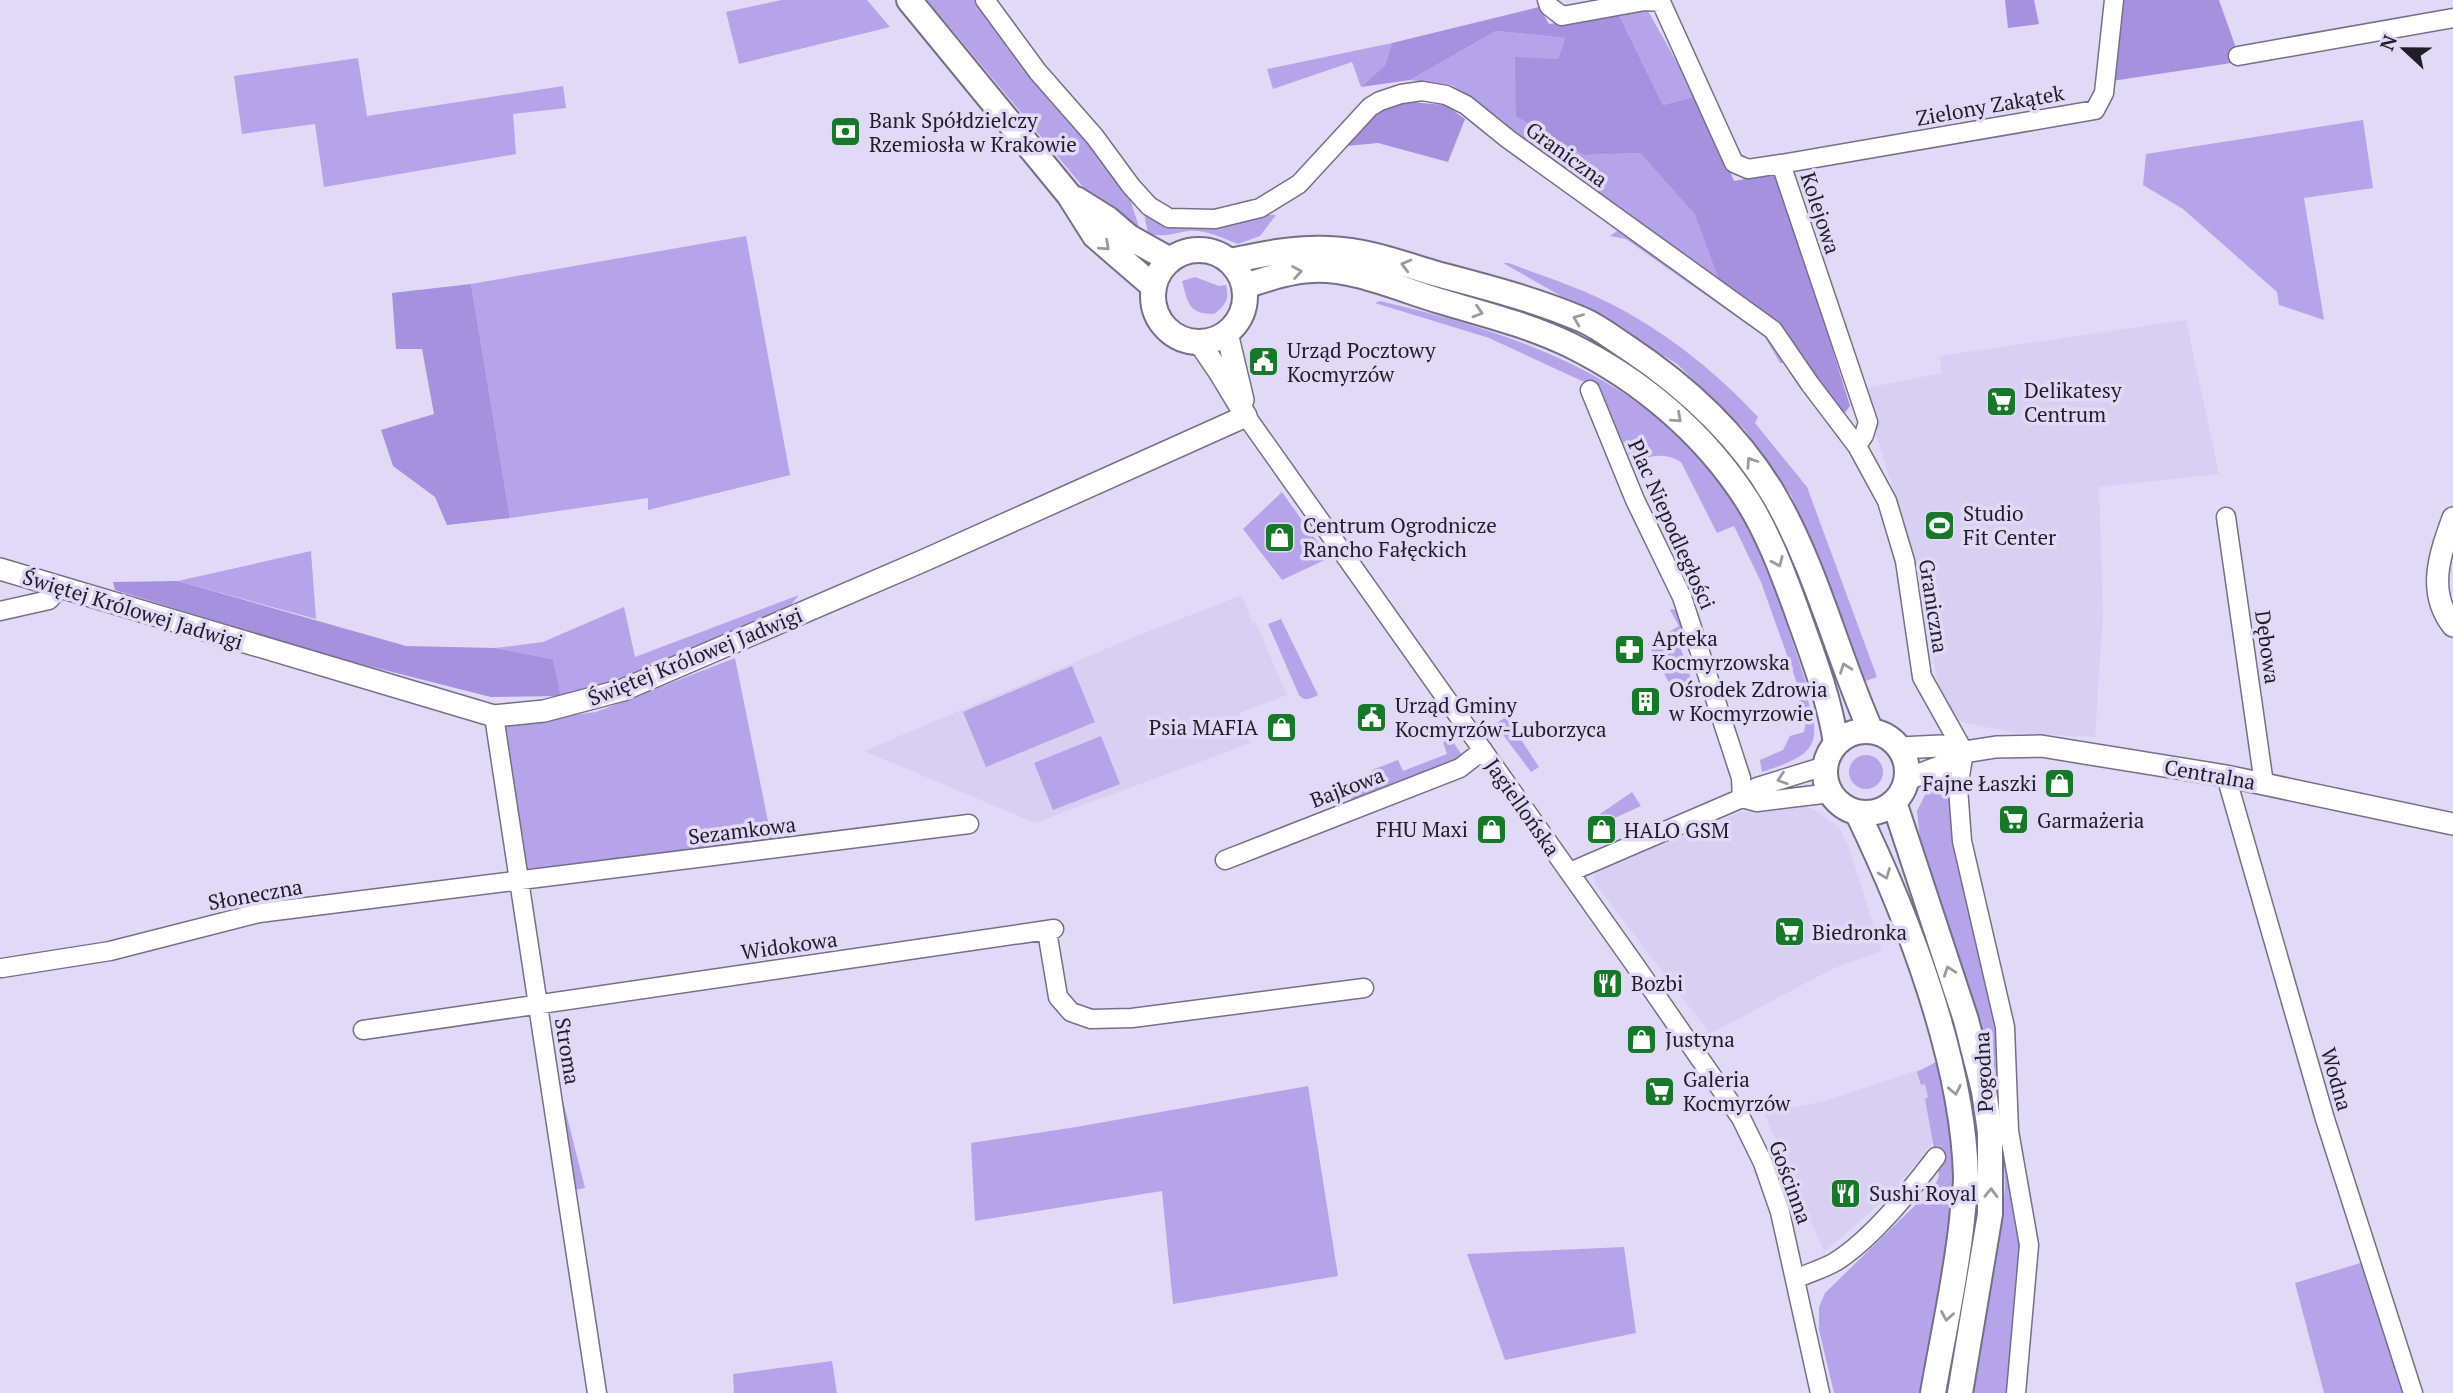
<svg xmlns="http://www.w3.org/2000/svg" width="2453" height="1393" viewBox="0 0 2453 1393" font-family="'PT Serif',serif">
	<style>
		.built { fill: #d8d0f3 }
		.green { fill: #b5a4e9 }
		.forest { fill: #a591de }
		.lines { fill: none; stroke-linecap: round; stroke-linejoin: round }
		.minor-casing { stroke: #756f88; stroke-width: 21 }
		.tertiary-casing { stroke: #756f88; stroke-width: 24 }
		.secondary-casing { stroke: #756f88; stroke-width: 28 }
		.minor { stroke: #fff; stroke-width: 18 }
		.tertiary { stroke: #fff; stroke-width: 21 }
		.secondary { stroke: #fff; stroke-width: 24 }
		.oneway { stroke: #9b9a9e }
		.labels { text-anchor: middle; dominant-baseline: central; stroke-width: 7; stroke-linejoin: round; paint-order: stroke }
		.street-label { font-size: 21px; fill: #201e28; stroke: #e0daf6 }
		.poi-label { font-size: 21px; fill: #201e28; stroke: #e0daf6; text-anchor: start }
	</style>
	<rect width="100%" height="100%" fill="#e0daf6"/>
	<path class="built" d="M2186,320l33,154 -120,13 4,126 -8,124 -80,-4 -57,-12 -19,-34 -42,-186 -36,-112 81,-16 -3,-17z
		M1242,595l10,27 4,1 31,72 -48,18 12,30 -216,80 -171,-72 270,-114z
		M1804,806l11,4 24,17 10,21 33,103 -50,18 -122,65 -116,-152v-6l2,-4 144,-60z
		M1924,1068l13,69 -47,58 -66,57 -62,-143 28,-5 2,4 36,-8z"/>
	<path class="green" d="M781,0h86l23,27 -151,37 -13,-52z
		M927,0h48l54,76 52,59 49,64 11,34 -42,-27z
		M1648,11l48,85 -33,9 -45,-92z
		M1496,31l69,7 -7,22 26,95 56,-2 56,61 24,69 -268,-198 -42,-5z
		M1392,43l-7,22 -24,22 -9,-25 -79,27 -6,-20z
		M358,58l9,58 196,-30 3,22 -53,6 3,40 -192,33 -9,-63 -73,10 -8,-58z
		M2363,120l10,68 -69,10 20,122 -45,-15 -2,-13 -94,-83 -40,-24 3,-31z
		M1144,213l132,2 -16,21 -22,8c-15,-6 -34,-15 -50,-13 -18,3 -21,6 -40,3z
		M1617,231l10,2 140,102 17,28h-4l-15,-26 -139,-98 -16,-3z
		M746,236l44,239 -142,35v-12l-138,20 -39,-234z
		M1503,263h6c36,14 76,26 110,45 52,28 99,66 139,109l-3,6 52,64 70,190 -14,5 -71,-185 -47,-67 -68,-66 -91,-57 -25,-11z
		M1195,277l24,9 7,-1c4,14 -1,21 -12,29 -26,0 -26,-11 -32,-33z
		M1380,301c141,33 286,82 362,216 31,56 48,118 68,178l-3,3c19,51 0,59 -45,74l-2,-12 23,-10 7,-14 14,-4 2,-10 -11,-34 3,-2 -37,-104 -27,-56 -17,7 -36,-71c-16,-10 -31,-7 -48,1l-36,-75 -8,-6 -7,-1 -93,-43 -114,-35z
		M1282,492l47,66 -47,22 -39,-51z
		M311,551l5,68 -138,-38z
		M799,595l-9,11 -152,67 -77,23 -8,-37 -58,-11 48,-6 81,-35 11,50z
		M1672,609l6,2 11,18 -13,5 15,45 -19,9 -24,-44 31,-18 -9,-16z
		M1281,619l37,76c-8,4 -13,7 -19,0l-31,-71z
		M735,658l37,183 -244,30 -24,-147 92,-12z
		M1072,666l23,56 -109,45 -23,-55z
		M1506,717l33,50 -8,5 -36,-48z
		M1101,736l19,48 -67,26 -19,-47z
		M1451,739l11,16 -4,6 -104,45 -4,-10 27,-11 -5,-15 26,-10 5,11 44,-17 -4,-12z
		M1849 772a17 17 0 1 1 34 0a17 17 0 1 1-34 0Z
		M1956,777l44,249 24,221 -11,146h-40l29,-171 3,-36 -2,-43 -8,-73 -40,-127 -26,-66 -9,-38 -3,-28 9,-18 8,-9z
		M1632,792l9,14 -35,16 -2,-2 -8,3 4,-9z
		M1936,1062c5,23 12,46 14,69 9,88 -14,176 -30,262h-86l-15,-63v-23l6,-14 109,-106 5,-11 -14,-77 3,-2 -3,-13 -4,1 -4,-13z
		M1308,1086l30,190 -165,28 -11,-113 -187,30 -4,-78 105,-16z
		M560,1089l25,99 -14,3 -15,-101z
		M1624,1247l12,86 -131,27 -38,-106z
		M2367,1261l42,132h-85l-29,-110z
		M832,1361l5,32h-103l-1,-19z"/>
	<path class="forest" d="M2005,0h29l5,24 -31,4z
		M2118,0h101l17,48 2,14 -126,19z
		M1539,7l10,17 69,-11 45,92 33,-9 38,85 44,-8 72,233 -8,10 -122,-133 -25,-69 -55,-61 -56,2 -68,-39 -1,-59 43,2 7,-21 -69,-7 -86,49 -49,7 24,-22 7,-22z
		M1410,102l35,3 20,14 -17,43 -70,-19 -31,3c17,-26 31,-39 63,-44z
		M471,284l39,234 -63,7 -12,-28 -42,-31 -12,-36 53,-16 -12,-65h-26l-4,-56z
		M178,581l228,65 89,2 58,11 8,37 -70,1 -162,-41 -214,-66 -2,-8z"/>
	<g class="lines">
		<defs>
			<path id="minor" d="M985,0l53,72 57,65 36,49 18,20 20,12 46,1 45,-11 39,-24 71,-77 10,-6 21,-7 21,-3 24,4 20,10 42,34 265,191 37,54 47,62 30,55 18,60 17,116 42,75 -6,36 4,53 43,186 4,104 20,114 -13,148
				M1547,0l2,6 13,10 83,-15 16,1 73,161 14,6 33,-5 87,258 -4,13 -7,11
				M2238,56l215,-38
				M1781,164l314,-54 9,-17 10,-93
				M1590,390l45,110 47,97 59,181 1,20
				M1246,416l389,549 106,153 22,45 17,49 40,181
				M2226,517l38,267
				M0,611l49,-11 12,-13
				M494,716l103,677
				M2226,776l99,343 88,274
				M1742,798l15,4 74,-9
				M1225,860l235,-92 23,-18
				M1570,872l172,-74 15,-11 68,-21
				M1047,931l11,66 13,15 20,7 41,-1 232,-30
				M2,968l108,-17 149,-38 710,-89
				M363,1030l691,-101
				M1796,1279c12,-6 27,-10 39,-17 37,-23 75,-71 101,-105"/>
			<path id="tertiary" d="M1227,333l16,67
				M1199,342l21,31 26,43
				M2453,518c-13,36 -27,74 0,108
				M0,569l494,147 50,-5 79,-21 302,-130 321,-144
				M1899,748l42,-2 23,6 32,-5 45,-1 185,30 227,48
				M1905,780l37,-14 22,-14"/>
			<path id="secondary" d="M909,0l160,195 26,41 59,51
				M1076,199l32,20 21,18 41,23
				M1153 296a46 46 0 1 1 92 0a46 46 0 1 1-92 0Z
				M1230,261c33,-7 66,-14 100,-12 36,1 73,15 107,25 49,13 100,26 146,46 16,7 31,19 45,28 60,40 111,87 147,149 42,73 62,158 96,234
				M1245,286c22,-7 44,-15 67,-16 39,-3 90,20 128,31 43,13 89,24 130,44 71,35 134,88 177,155 21,33 35,71 48,106 16,45 34,91 41,137
				M1825 772a41 41 0 1 1 82 0a41 41 0 1 1-82 0Z
				M1894,802l72,218 18,71 6,41v82l-30,179
				M1857,812c51,105 106,248 109,365 0,14 -3,29 -4,43 -6,58 -19,115 -29,173"/>
		</defs>
		<use href="#minor" class="minor-casing"/>
		<use href="#tertiary" class="tertiary-casing"/>
		<use href="#secondary" class="secondary-casing"/>
		<use href="#minor" class="minor"/>
		<use href="#tertiary" class="tertiary"/>
		<use href="#secondary" class="secondary"/>
	</g>
	<defs><path id="oneway-chevron" d="M-2-3.5L2.5 0L-2 3.5" fill="none" stroke-width="1.6" stroke-linecap="round" stroke-linejoin="round" transform="scale(1.75)"/></defs>
	<g class="oneway">
		<use href="#oneway-chevron" transform="translate(1105 246) rotate(42)"/>
		<use href="#oneway-chevron" transform="translate(1406 265) rotate(-165)"/>
		<use href="#oneway-chevron" transform="translate(1297 272) rotate(-9)"/>
		<use href="#oneway-chevron" transform="translate(1478 312) rotate(17)"/>
		<use href="#oneway-chevron" transform="translate(1578 319) rotate(-158)"/>
		<use href="#oneway-chevron" transform="translate(1677 418) rotate(42)"/>
		<use href="#oneway-chevron" transform="translate(1751 462) rotate(-124)"/>
		<use href="#oneway-chevron" transform="translate(1778 562) rotate(66)"/>
		<use href="#oneway-chevron" transform="translate(1845 668) rotate(-110)"/>
		<use href="#oneway-chevron" transform="translate(1782 779) rotate(162)"/>
		<use href="#oneway-chevron" transform="translate(1885 874) rotate(69)"/>
		<use href="#oneway-chevron" transform="translate(1949 971) rotate(-109)"/>
		<use href="#oneway-chevron" transform="translate(1955 1090) rotate(78)"/>
		<use href="#oneway-chevron" transform="translate(1991 1193) rotate(-89)"/>
		<use href="#oneway-chevron" transform="translate(1947 1316) rotate(100)"/>
	</g>
	<defs>
		<symbol id="bank-square" viewBox="-11 -11 22 22"><rect x="-9" y="-9" width="18" height="18" rx="4" fill="#187829" stroke="#e0daf6"/><path d="M-6-4H6V4H-6ZM0-2.3a2.3 2.3 0 1 0 0 4.6a2.3 2.3 0 1 0 0-4.6Z" fill="#fff"/></symbol>
		<symbol id="civic-square" viewBox="-11 -11 22 22"><rect x="-9" y="-9" width="18" height="18" rx="4" fill="#187829" stroke="#e0daf6"/><path d="M-.6-6.5H3V-4.5H.6V-3L4-1V1h2V6H-6V1h2V-1L-.6-3ZM-1.2 2.5V6h2.4V2.5Z" fill="#fff"/></symbol>
		<symbol id="supermarket-square" viewBox="-11 -11 22 22"><rect x="-9" y="-9" width="18" height="18" rx="4" fill="#187829" stroke="#e0daf6"/><path d="M-6-5.5h2.5l.6 2H6L4.5 2H-2.5L-4.4-4H-6ZM-1.5 3.2a1.3 1.3 0 1 0 .1 0ZM3 3.2a1.3 1.3 0 1 0 .1 0Z" fill="#fff"/></symbol>
		<symbol id="stadium-square" viewBox="-11 -11 22 22"><rect x="-9" y="-9" width="18" height="18" rx="4" fill="#187829" stroke="#e0daf6"/><path d="M0-5a6.5 5 0 1 0 0 10a6.5 5 0 1 0 0-10ZM-3.5-1.8h7v3.6h-7Z" fill="#fff"/></symbol>
		<symbol id="shop-square" viewBox="-11 -11 22 22"><rect x="-9" y="-9" width="18" height="18" rx="4" fill="#187829" stroke="#e0daf6"/><path d="M-5-2.5h2.3a2.7 3.5 0 0 1 5.4 0H5L5.5 6h-11ZM-1.5-2.5h3a1.5 2.3 0 0 0-3 0Z" fill="#fff"/></symbol>
		<symbol id="pharmacy-square" viewBox="-11 -11 22 22"><rect x="-9" y="-9" width="18" height="18" rx="4" fill="#187829" stroke="#e0daf6"/><path d="M-2-6h4v4h4v4h-4v4h-4v-4h-4v-4h4Z" fill="#fff"/></symbol>
		<symbol id="building-square" viewBox="-11 -11 22 22"><rect x="-9" y="-9" width="18" height="18" rx="4" fill="#187829" stroke="#e0daf6"/><path d="M-4-6H4V6H1V3H-1V6H-4ZM-2.5-4.3h1.7v1.8h-1.7ZM.8-4.3h1.7v1.8H.8ZM-2.5-1h1.7V.8h-1.7ZM.8-1h1.7V.8H.8Z" fill="#fff"/></symbol>
		<symbol id="restaurant-square" viewBox="-11 -11 22 22"><rect x="-9" y="-9" width="18" height="18" rx="4" fill="#187829" stroke="#e0daf6"/><path d="M-5-6h1v4h1v-4h1v4h1v-4h1v5L-1.5 .5V6h-2V.5L-5-1ZM5-6V6H3V1.5H1.5Q1.5-4 5-6Z" fill="#fff"/></symbol>
	</defs>
	<g fill-rule="evenodd">
		<use href="#bank-square" x="828" y="114" width="35" height="35"/>
		<use href="#civic-square" x="1246" y="344" width="35" height="35"/>
		<use href="#supermarket-square" x="1984" y="384" width="35" height="35"/>
		<use href="#stadium-square" x="1922" y="508" width="35" height="35"/>
		<use href="#shop-square" x="1262" y="520" width="35" height="35"/>
		<use href="#pharmacy-square" x="1612" y="632" width="35" height="35"/>
		<use href="#building-square" x="1628" y="684" width="35" height="35"/>
		<use href="#civic-square" x="1354" y="700" width="35" height="35"/>
		<use href="#shop-square" x="1264" y="710" width="35" height="35"/>
		<use href="#shop-square" x="2042" y="766" width="35" height="35"/>
		<use href="#supermarket-square" x="1996" y="802" width="35" height="35"/>
		<use href="#shop-square" x="1474" y="812" width="35" height="35"/>
		<use href="#shop-square" x="1584" y="812" width="35" height="35"/>
		<use href="#supermarket-square" x="1772" y="914" width="35" height="35"/>
		<use href="#restaurant-square" x="1590" y="966" width="35" height="35"/>
		<use href="#shop-square" x="1624" y="1022" width="35" height="35"/>
		<use href="#supermarket-square" x="1642" y="1074" width="35" height="35"/>
		<use href="#restaurant-square" x="1828" y="1176" width="35" height="35"/>
	</g>
	<g class="labels">
		<g class="street-label">
			<text transform="translate(1990 105) rotate(-10)">Zielony Zakątek</text>
			<text transform="translate(1567 154) rotate(36)">Graniczna</text>
			<text transform="translate(1821 213) rotate(72)">Kolejowa</text>
			<text transform="translate(1672 524) rotate(66)">Plac Niepodległości</text>
			<text transform="translate(1934 606) rotate(81)">Graniczna</text>
			<text transform="translate(133 609) rotate(17)">Świętej Królowej Jadwigi</text>
			<text transform="translate(2268 647) rotate(82)">Dębowa</text>
			<text transform="translate(695 656) rotate(-22)">Świętej Królowej Jadwigi</text>
			<text transform="translate(2210 774) rotate(10)">Centralna</text>
			<text transform="translate(1347 787) rotate(-21)">Bajkowa</text>
			<text transform="translate(1523 807) rotate(55)">Jagiellońska</text>
			<text transform="translate(742 830) rotate(-7)">Sezamkowa</text>
			<text transform="translate(255 894) rotate(-10)">Słoneczna</text>
			<text transform="translate(789 945) rotate(-8)">Widokowa</text>
			<text transform="translate(568 1051) rotate(81)">Stroma</text>
			<text transform="translate(1983 1072) rotate(-93)">Pogodna</text>
			<text transform="translate(2337 1079) rotate(74)">Wodna</text>
			<text transform="translate(1791 1182) rotate(70)">Gościnna</text>
		</g>
		<g class="poi-label">
			<text x="869" y="120">Bank Spółdzielczy<tspan x="869" dy="24">Rzemiosła w Krakowie</tspan></text>
			<text x="1287" y="350">Urząd Pocztowy<tspan x="1287" dy="24">Kocmyrzów</tspan></text>
			<text x="2024" y="390">Delikatesy<tspan x="2024" dy="24">Centrum</tspan></text>
			<text x="1963" y="513">Studio<tspan x="1963" dy="24">Fit Center</tspan></text>
			<text x="1303" y="525">Centrum Ogrodnicze<tspan x="1303" dy="24">Rancho Fałęckich</tspan></text>
			<text x="1652" y="638">Apteka<tspan x="1652" dy="24">Kocmyrzowska</tspan></text>
			<text x="1669" y="689">Ośrodek Zdrowia<tspan x="1669" dy="24">w Kocmyrzowie</tspan></text>
			<text x="1395" y="705">Urząd Gminy<tspan x="1395" dy="24">Kocmyrzów-Luborzyca</tspan></text>
			<text x="1258" y="727" text-anchor="end">Psia MAFIA</text>
			<text x="2037" y="783" text-anchor="end">Fajne Łaszki</text>
			<text x="2037" y="820">Garmażeria</text>
			<text x="1468" y="829" text-anchor="end">FHU Maxi</text>
			<text x="1624" y="830">HALO GSM</text>
			<text x="1812" y="932">Biedronka</text>
			<text x="1631" y="983">Bozbi</text>
			<text x="1665" y="1039">Justyna</text>
			<text x="1683" y="1079">Galeria<tspan x="1683" dy="24">Kocmyrzów</tspan></text>
			<text x="1869" y="1193">Sushi Royal</text>
		</g>
	</g>
	<g transform="translate(2404 49) rotate(292)" stroke="#e0daf6" stroke-width="5" paint-order="stroke">
	<path d="M0-5L12 26L0 18L-12 26Z" fill="#201e28"/>
	<text y="-10" font-size="19" font-weight="bold" text-anchor="middle" fill="#201e28">N</text>
	</g>
</svg>
